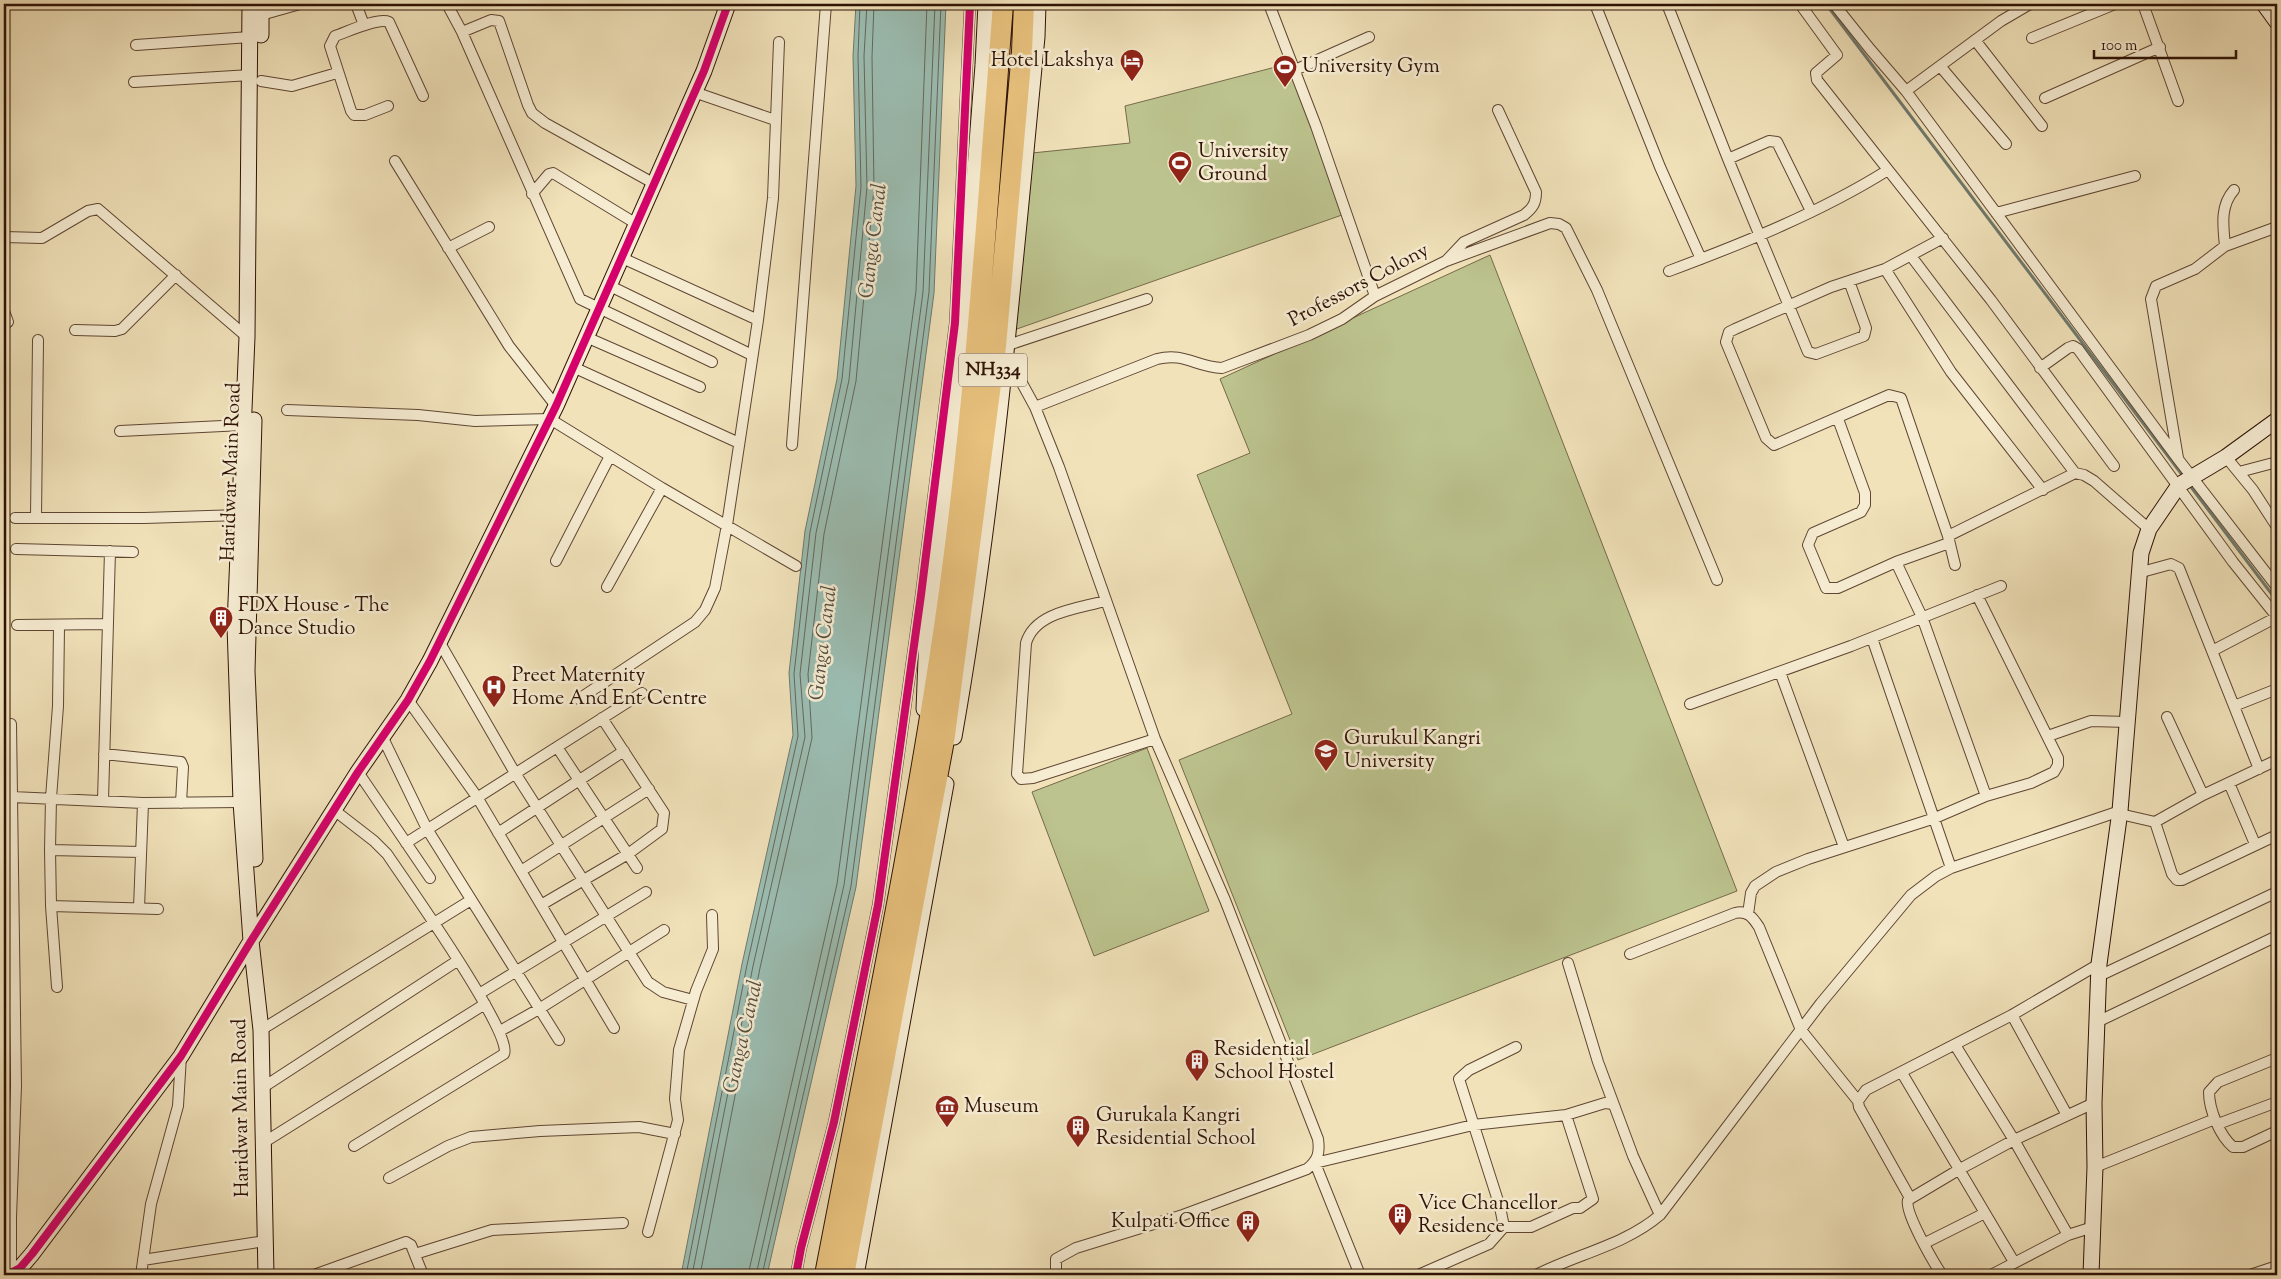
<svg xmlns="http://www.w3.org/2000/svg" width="2281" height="1279" viewBox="0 0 2281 1279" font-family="'Sorts Mill Goudy',serif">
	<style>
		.green { fill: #bcc38e; stroke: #756a4a }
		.water { fill: #9bbdb2; stroke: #6f796d }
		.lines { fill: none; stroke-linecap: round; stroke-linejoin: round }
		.shore { stroke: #64685c; stroke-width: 1 }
		.stream { stroke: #6f796d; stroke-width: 3 }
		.street-casing { stroke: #5f4632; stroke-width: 12 }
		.secondary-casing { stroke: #2e1205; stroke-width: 17 }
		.highway-casing { stroke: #2e1205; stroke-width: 22 }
		.street { stroke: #f6ecd2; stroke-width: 10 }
		.secondary { stroke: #f6ecd2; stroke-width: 15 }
		.highway { stroke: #e8c17d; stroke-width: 20 }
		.cycleway-casing { stroke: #f6ecd2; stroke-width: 11 }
		.cycleway { stroke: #d6006c; stroke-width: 8 }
		.labels { text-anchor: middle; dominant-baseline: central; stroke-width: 5; stroke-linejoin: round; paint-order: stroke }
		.shield { fill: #f6ecd2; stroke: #6a5342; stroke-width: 1 }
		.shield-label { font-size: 19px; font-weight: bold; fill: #2e1205 }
		.poi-label { font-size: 20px; fill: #2e1205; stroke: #f6ecd2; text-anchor: start }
		.street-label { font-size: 20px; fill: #2e1205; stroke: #f6ecd2 }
		.water-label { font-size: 21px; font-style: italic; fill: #544e42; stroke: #f6ecd2 }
	</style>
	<rect width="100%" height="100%" fill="#f1e2ba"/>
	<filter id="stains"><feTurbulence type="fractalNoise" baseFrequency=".004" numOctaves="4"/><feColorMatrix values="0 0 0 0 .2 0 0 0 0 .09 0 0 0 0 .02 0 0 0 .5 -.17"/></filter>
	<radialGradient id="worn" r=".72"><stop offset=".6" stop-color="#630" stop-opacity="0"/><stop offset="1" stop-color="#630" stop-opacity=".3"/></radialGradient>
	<path class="green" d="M1291,63l51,152 -328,115 18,-177 98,-10 -5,-37z
		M1490,255l247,636 -439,169 -119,-300 113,-46 -95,-239 53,-22 -30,-74z
		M1147,748l62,163 -115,45 -62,-164z"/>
	<path class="water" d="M856,4h90l-12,289 -78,594 -89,388h-86l61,-311 51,-229 -4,-62 16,-142 32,-152 19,-193 -3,-130z"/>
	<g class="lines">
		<path class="shore" d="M686,1275l61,-310 51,-229 -4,-62 16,-142 32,-153 19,-192 -3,-131 2,-52
			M692,1275l61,-309 52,-229 -5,-63 16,-141 33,-153 18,-193 -3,-131 3,-52
			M700,1275l60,-307 52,-230 -4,-64 16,-140 32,-153 18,-193 -2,-131 2,-53
			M748,1275l89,-391 79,-593 11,-287
			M756,1275l88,-390 79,-593 12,-288
			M762,1275l89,-389 78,-594 12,-288"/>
		<path class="stream" d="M1826,4l357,472
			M2188,483l89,118"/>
		<defs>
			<path id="street" d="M356,4l8,21
				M447,4l15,28 118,267 132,63
				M1269,4l47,122 59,170
				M1595,4l65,163 41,92
				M1667,4l61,155 80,193 8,2 48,-18 2,-8 -17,-47
				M1800,4l37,51 -21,18 1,7 174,220 123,166
				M1834,4l36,45 36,42 272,368 99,128
				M2143,4l35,97
				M261,15l39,-11
				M462,32l29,-12 8,1 29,84 4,8 13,10 108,60
				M2032,38l83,-34
				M1975,40l67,86
				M136,45l114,-8
				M1940,66l66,78
				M1295,70l74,-33
				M261,81l31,5 45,-13
				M134,82l117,-7
				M1906,91l95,-70 29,-17
				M694,92l81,28
				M2045,98l115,-51
				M388,106l-23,9h-11l-3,-4 -21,-65 5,-10c12,-4 43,-19 54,-14l34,74
				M1728,159l41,-18 8,1 34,69
				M395,161l114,185 47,60
				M532,194l17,-20 4,-1 82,50
				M1996,213l139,-37
				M4,237l38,1 46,-27 10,-2 149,128
				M1943,238l-58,31 -54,18 -96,42 -6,3 -3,10 40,96 8,7 115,-50 12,3 47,138 7,29
				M2225,246c-2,-21 -5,-40 9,-56
				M448,248l41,-21
				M1911,256l164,217
				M620,257l138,63
				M1446,261l104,-38 9,1 7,4 31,62 120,290
				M1885,269l66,103 92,118
				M1669,271c75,-28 152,-59 219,-101
				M608,285l144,70
				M4,311l4,11
				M75,330l40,1 7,-2 54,-54
				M586,337l114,50
				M1008,345l139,-46
				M1006,354l29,53 24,60 96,272 70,161 93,239c2,14 0,21 -11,30l-124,46 -107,33 -20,11v16
				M573,367l166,76
				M2040,368l28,-20 5,-2 5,3 155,213 44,55
				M1035,407l122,-48c27,-7 39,8 65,9l87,-33 33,-16 33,-23 71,-35 18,-19 60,-27c9,-7 12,-12 12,-23l-38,-82
				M287,410l131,5 57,6 75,-2 112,69 134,78
				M1838,419l27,74v12l-4,7 -48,21 -5,12 18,43h12l58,-26 53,-19
				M120,431l123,-6
				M792,445l34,-441
				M2226,457l27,33 24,37
				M2178,458l-27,-159 5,-13 39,-17 30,-23 52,-19
				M2239,472l38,-10
				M36,517l2,-177
				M15,518h129l96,-3
				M1948,536l127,-63 9,2 10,6 55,48
				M16,549l117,3
				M556,561l54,-105
				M1896,562l26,55 64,179
				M2138,573l33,-9 8,4 80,201
				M607,587l55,-99
				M1105,601c-28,8 -70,11 -79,42l-9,131 4,5 12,-1 122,-39
				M17,625l90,-1
				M1872,638l79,230
				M440,643l75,130 133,209 15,10 30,8
				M2212,651l65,-34
				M1780,672l64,175
				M579,699l116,-77 10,-12 10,-22 12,-63 31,-205 15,-122 6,-156
				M408,700l69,97 137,231
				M1690,704l161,-58 150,-60
				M2234,706l43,-17
				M2167,717l36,78
				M382,736l45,93 132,211
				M2048,736l43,-15 37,1
				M557,747l80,121
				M104,754l77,8 2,5 -2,36
				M2277,760l-74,35 -48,27 17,52 5,6h5l95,-45
				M358,772l72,106
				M2229,783l26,61
				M12,797l131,6 98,-1
				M103,800l7,-249
				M334,810l40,31 13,13c17,25 128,182 117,200l-150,92
				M2120,814l35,8
				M498,833l126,-82
				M406,843l236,-150
				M50,850l91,2
				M521,871l128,-82
				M541,905l87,-51 34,-25 2,-16 -62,-95
				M51,906l107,3
				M139,908l4,-105
				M1748,914l3,-21 4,-7 21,-14 32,-13 127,-41 51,-22 45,-13 23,-11 4,-7v-7l-81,-163
				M1630,954l105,-41c13,-3 18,5 24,14l42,103 57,71
				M1568,963l30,99 35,94 27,59
				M2099,976l178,-84
				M57,987l-6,-81 -1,-56 1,-52 7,-92 1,-80
				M479,994l167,-102
				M2012,1015l87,-51
				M2097,1022l180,-86
				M261,1030l210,-130
				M500,1031l39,-22 125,-79
				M1955,1045l59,95 54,95
				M2277,1058l-59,24 -9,10c0,18 11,44 24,55h10l34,-16
				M1902,1073l112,189
				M262,1088l195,-127
				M2218,1124l59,-22
				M263,1143l222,-139
				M2095,1167l120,-48
				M389,1178l59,-32 23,-9 69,-6 99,-4 36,7
				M1910,1198l-51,-91 -1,-6 8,-11 146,-75 55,100
				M1504,1227l-4,-20 -41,-128 10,-9 47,-23
				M648,1232l30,-112 -3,-21 4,-49 17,-59 17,-42 -1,-34
				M1925,1243l60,-30
				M415,1254l77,-24 131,-7
				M143,1260l122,-19
				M11,1273v-56l5,-131 -5,-362
				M141,1275l10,-71 27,-98 3,-50
				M314,1275l92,-33 5,3 12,30
				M796,1275l5,-27 33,-126 44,-217 43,-310 34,-272 15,-319
				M1360,1275l-45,-112 158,-38 93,-10 39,-12 8,1
				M1418,1275l71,-31 15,-17h27l42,-19h7l13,-9 -27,-84
				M1536,1275c41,-21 89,-30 124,-60l161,-212 90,-108 25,-19 15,-8 169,-57
				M1942,1275c-8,-12 -38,-63 -34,-75l52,-31 54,-29 80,-37
				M1991,1275l77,-40 25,-8
				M2250,1275l27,-9"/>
			<path id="secondary" d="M250,4l-3,333 -12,289 6,176 10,139 10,89 5,245
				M261,4v31
				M2264,4l13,18
				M254,420l-7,251 8,188
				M924,709l3,-75 32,-256 24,-313 3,-61
				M954,737c41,-232 60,-466 83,-700l1,-33
				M7,1275l13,-7 12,-14 149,-198 70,-115 107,-169 50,-72 22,-39 126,-255 148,-335 24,-67
				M856,1275l90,-491
				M2091,1275l4,-108 -1,-64 5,-139 21,-153 21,-258 8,-24 30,-44 47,-28 51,-37"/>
			<path id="highway" d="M825,1275c41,-215 87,-430 119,-648 30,-206 43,-415 59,-623
				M844,1275l101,-540 51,-389 26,-295 2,-47"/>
		</defs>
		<use href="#street" class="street-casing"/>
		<use href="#secondary" class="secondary-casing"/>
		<use href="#highway" class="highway-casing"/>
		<use href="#street" class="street"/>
		<use href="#secondary" class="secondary"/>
		<use href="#highway" class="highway"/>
		<defs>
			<path id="cycleway" d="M7,1275l13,-7 12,-14 149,-198 70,-115 107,-169 50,-72 22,-39 126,-255 148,-335 24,-67
				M796,1275l5,-27 33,-126 44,-217 43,-310 34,-272 15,-319"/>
		</defs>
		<use href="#cycleway" class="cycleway-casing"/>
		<use href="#cycleway" class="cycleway"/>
	</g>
	<defs>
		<symbol id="hotel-pin" viewBox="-11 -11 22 30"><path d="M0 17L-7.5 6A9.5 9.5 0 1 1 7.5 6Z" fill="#8f2418" stroke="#f6ecd2"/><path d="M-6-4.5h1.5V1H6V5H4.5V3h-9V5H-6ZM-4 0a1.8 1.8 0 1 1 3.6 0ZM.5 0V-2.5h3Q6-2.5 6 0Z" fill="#fff"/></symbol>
		<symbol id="stadium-pin" viewBox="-11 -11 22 30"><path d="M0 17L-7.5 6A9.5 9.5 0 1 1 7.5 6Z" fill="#8f2418" stroke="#f6ecd2"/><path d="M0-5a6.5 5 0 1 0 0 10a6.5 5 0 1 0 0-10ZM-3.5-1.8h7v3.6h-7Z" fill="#fff"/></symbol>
		<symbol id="building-pin" viewBox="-11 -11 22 30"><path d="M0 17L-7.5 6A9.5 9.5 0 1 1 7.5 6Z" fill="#8f2418" stroke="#f6ecd2"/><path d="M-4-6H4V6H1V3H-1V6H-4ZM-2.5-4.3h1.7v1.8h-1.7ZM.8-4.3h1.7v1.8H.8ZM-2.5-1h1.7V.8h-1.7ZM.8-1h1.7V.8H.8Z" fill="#fff"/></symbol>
		<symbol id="hospital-pin" viewBox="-11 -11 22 30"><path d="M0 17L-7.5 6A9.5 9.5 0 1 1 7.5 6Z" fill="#8f2418" stroke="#f6ecd2"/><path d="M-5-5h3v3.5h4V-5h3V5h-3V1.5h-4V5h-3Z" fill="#fff"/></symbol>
		<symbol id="university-pin" viewBox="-11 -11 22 30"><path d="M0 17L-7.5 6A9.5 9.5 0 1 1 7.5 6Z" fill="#8f2418" stroke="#f6ecd2"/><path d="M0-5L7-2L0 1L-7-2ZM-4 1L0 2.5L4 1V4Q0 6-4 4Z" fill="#fff"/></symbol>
		<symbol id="museum-pin" viewBox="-11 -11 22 30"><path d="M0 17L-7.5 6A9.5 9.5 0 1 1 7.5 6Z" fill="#8f2418" stroke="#f6ecd2"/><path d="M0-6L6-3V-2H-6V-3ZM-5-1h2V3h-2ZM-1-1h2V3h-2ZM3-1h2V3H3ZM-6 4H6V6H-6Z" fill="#fff"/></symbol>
	</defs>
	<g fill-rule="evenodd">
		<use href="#hotel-pin" x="1118" y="47" width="28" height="38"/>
		<use href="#stadium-pin" x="1271" y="53" width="28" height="38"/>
		<use href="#stadium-pin" x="1166" y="149" width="28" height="38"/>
		<use href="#building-pin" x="207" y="604" width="28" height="38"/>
		<use href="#hospital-pin" x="480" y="673" width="28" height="38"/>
		<use href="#university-pin" x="1312" y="737" width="28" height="38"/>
		<use href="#building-pin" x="1183" y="1047" width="28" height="38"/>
		<use href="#museum-pin" x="933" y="1093" width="28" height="38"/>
		<use href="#building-pin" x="1064" y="1113" width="28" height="38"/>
		<use href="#building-pin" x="1386" y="1201" width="28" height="38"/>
		<use href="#building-pin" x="1234" y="1208" width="28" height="38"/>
	</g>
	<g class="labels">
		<rect class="shield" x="959" y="353.5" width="68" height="33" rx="4"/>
		<g class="shield-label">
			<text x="993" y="370">NH334</text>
		</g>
		<g class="poi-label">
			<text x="1114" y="61" text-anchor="end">Hotel Lakshya</text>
			<text x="1302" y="67">University Gym</text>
			<text x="1198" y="152">University<tspan x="1198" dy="23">Ground</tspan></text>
			<text x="238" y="606">FDX House - The<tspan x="238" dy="23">Dance Studio</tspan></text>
			<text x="512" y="676">Preet Maternity<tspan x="512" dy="23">Home And Ent Centre</tspan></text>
			<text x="1344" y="739">Gurukul Kangri<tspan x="1344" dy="23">University</tspan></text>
			<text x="1214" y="1050">Residential<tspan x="1214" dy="23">School Hostel</tspan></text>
			<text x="964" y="1107">Museum</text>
			<text x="1096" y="1116">Gurukala Kangri<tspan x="1096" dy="23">Residential School</tspan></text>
			<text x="1418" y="1204">Vice Chancellor<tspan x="1418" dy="23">Residence</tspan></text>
			<text x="1230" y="1222" text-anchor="end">Kulpati Office</text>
		</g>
		<g class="street-label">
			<text transform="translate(1359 286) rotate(-28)">Professors Colony</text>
			<text transform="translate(232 472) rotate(-88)">Haridwar Main Road</text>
			<text transform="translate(242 1108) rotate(-91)">Haridwar Main Road</text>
		</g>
		<g class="water-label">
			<text transform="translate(874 241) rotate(-83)">Ganga Canal</text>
			<text transform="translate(824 643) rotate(-83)">Ganga Canal</text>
			<text transform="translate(744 1037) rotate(-77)">Ganga Canal</text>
		</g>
	</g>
	<rect width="2281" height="1279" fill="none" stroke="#f1e2ba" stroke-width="20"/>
	<rect x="5" y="5" width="2271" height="1269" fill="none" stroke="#2e1205" stroke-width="2.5"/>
	<rect x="10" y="10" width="2261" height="1259" fill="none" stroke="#2e1205"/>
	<path d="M2094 50v8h142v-8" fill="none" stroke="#2e1205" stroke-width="2.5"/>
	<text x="2101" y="50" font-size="15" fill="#2e1205" stroke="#f6ecd2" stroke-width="4" paint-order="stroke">100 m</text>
	<rect width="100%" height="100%" filter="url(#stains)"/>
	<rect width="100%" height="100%" fill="url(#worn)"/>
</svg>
